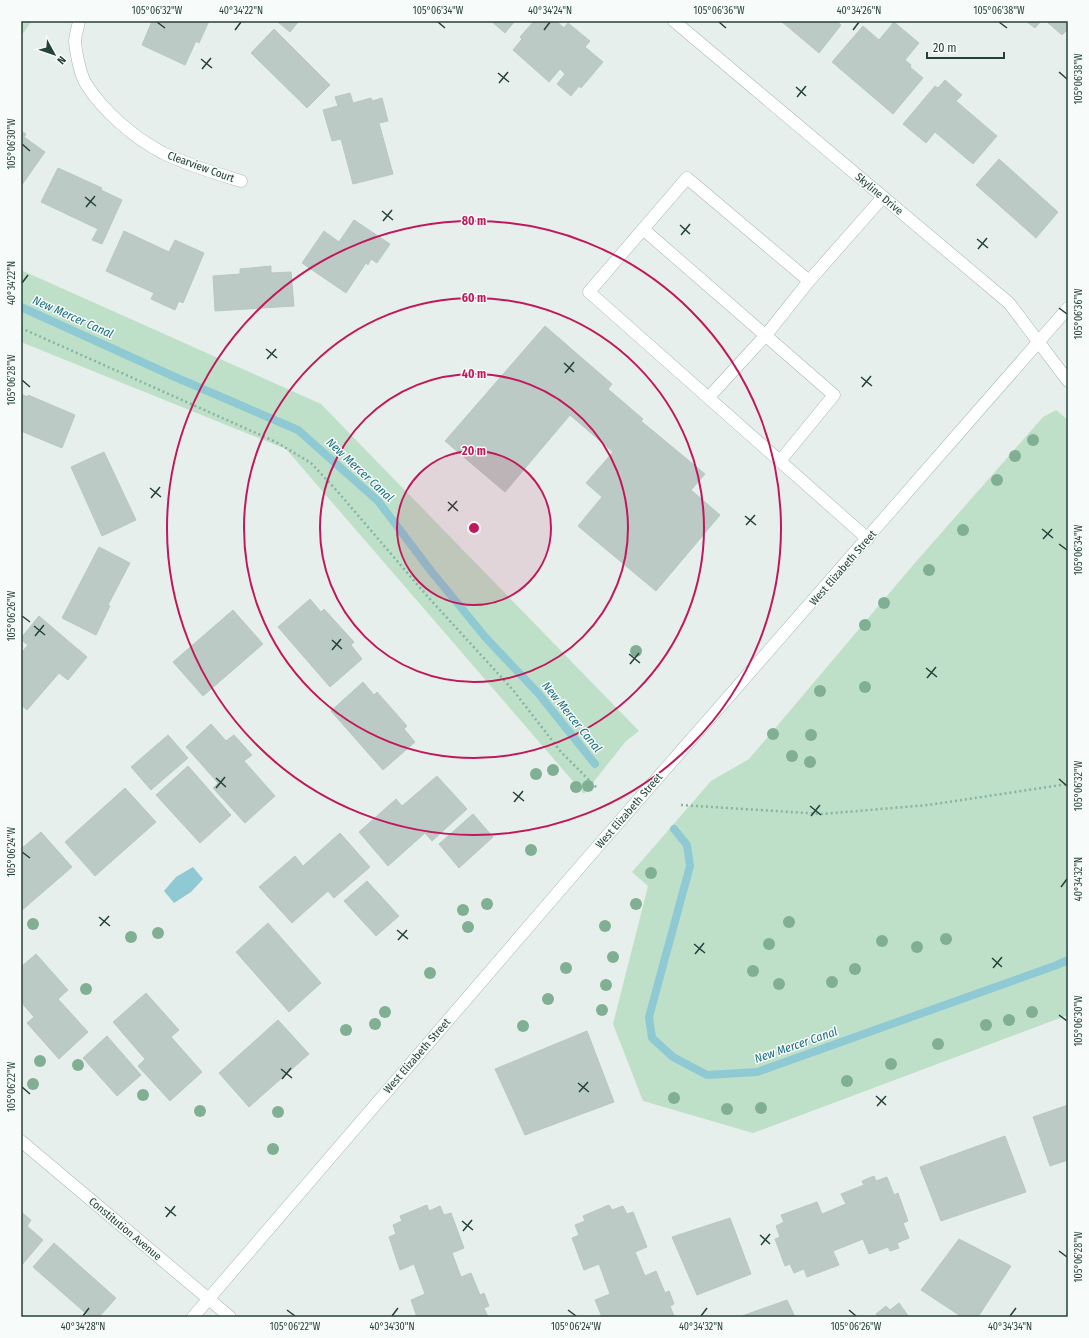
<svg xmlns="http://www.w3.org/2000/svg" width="1089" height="1338" viewBox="0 0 1089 1338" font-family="'Fira Sans Condensed',sans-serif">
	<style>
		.green { fill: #bfe0c8 }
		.water { fill: #8ec9d4 }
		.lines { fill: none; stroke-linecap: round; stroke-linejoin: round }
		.stream { stroke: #8ec9d4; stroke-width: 8 }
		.building { fill: #bbcac4; stroke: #b8c9c2 }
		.service-casing { stroke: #a8b8b2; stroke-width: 13 }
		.minor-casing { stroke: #a8b8b2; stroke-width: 13 }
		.secondary-casing { stroke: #a4bbb3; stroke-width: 13 }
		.path { stroke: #86b3a5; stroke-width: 2.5; stroke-dasharray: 2 3; stroke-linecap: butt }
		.service { stroke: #fff; stroke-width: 12 }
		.minor { stroke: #fff; stroke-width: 12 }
		.secondary { stroke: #fff; stroke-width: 12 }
		.tree { fill: #80af93 }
		.ticks { fill: none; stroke: #24423a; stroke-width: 1.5 }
		.ring { fill: none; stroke: #c2185b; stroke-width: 2 }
		.labels { text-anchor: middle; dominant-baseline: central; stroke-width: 3; stroke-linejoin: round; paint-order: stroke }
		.street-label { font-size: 11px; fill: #24423a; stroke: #f7fbf9 }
		.water-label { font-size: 12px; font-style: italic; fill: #1c6f80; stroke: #f7fbf9 }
		.centre { fill: #c2185b; stroke: #f7fbf9; stroke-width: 2 }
		.ring-label { font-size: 12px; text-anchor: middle; font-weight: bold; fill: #c2185b; stroke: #f7fbf9; stroke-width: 3; stroke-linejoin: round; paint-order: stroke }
		.neatline { fill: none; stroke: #24423a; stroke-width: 1.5 }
		.ticks-label { font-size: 10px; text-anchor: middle; fill: #24423a }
	</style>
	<rect width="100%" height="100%" fill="#e6efeb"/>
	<path class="green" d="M21,21h11l-11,15z
		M21,270l300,134 318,327 -13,10 -42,53 -298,-345 -265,-107z
		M1056,410l12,10v595l-315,118 -110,-32 -30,-77 35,-138 -16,-14 79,-91 38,-22 165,-195 129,-147z"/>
	<path class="water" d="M193,867l10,12 -12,13 -17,11 -10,-12 12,-14z"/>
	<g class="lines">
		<path class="stream" d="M21,307l154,70 123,53 80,71 53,70 55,67 52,55 57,71
			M674,829l13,16 3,21 -41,151 3,21 21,19 34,18 50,-3 300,-107 11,-5"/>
	</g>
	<path class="building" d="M152,21h57l-10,22 -3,-2 -11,24 -43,-20z
		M279,21h20l-9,11 -12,-10z
		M491,21h24l-10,12z
		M534,21h22l8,7 4,-5 22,18 -5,6 18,15 -22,26 -2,-2 -8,10 -14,-12 8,-10 -5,-5 -11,13 -36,-32 9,-11 -2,-2z
		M781,21h55l5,4 -22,28z
		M1026,21h15l-6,7z
		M1046,21h22v8l-6,6z
		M894,22l25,21 -14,17 6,5 -1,2 13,11 -30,36 -61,-52 31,-36 16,14z
		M274,29l56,56 -23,23 -56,-55z
		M945,80l17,15 -6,6 41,35 -24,28 -38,-32 -9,11 -23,-19 32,-38 3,2z
		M350,93l3,10 18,-5 1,3 10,-3 6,23 -9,2 14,51 -40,10 -12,-45 -9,2 -9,-31 15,-4 -3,-9z
		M21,131l5,3 -2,3 21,15 -24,34z
		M999,159l59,53 -22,26 -60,-53z
		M58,168l44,20 -1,2 21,10 -20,44 -10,-4 6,-11 -57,-27z
		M354,220l36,24 -13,19 -6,-4 -3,6 -2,-2 -20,30 -44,-30 22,-32 15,11z
		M124,231l45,21 6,-12 29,13 -21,50 -4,-2 -4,9 -24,-11 3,-6 -48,-22z
		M271,266v7l20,-1 3,34 -79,5 -2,-35 27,-2v-5z
		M545,326l67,58 -4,5 35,30 -2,2 64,53 -14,16 29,25 -64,76 -78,-65 24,-29 -16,-14 27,-31 -43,-37 -65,77 -60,-51z
		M21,394l7,3v-2l47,20 -13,33 -41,-17z
		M104,452l32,68 -34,16 -31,-69z
		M99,547l31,16 -22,42 2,1 -14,29 -34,-17z
		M310,599l11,13 3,-3 30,33 -3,3 11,14 -32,28 -52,-60z
		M233,610l30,34 -60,52 -30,-34z
		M39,616l48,41 -19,23 -9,-7 -32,37 -6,-5v-52l7,-8 -7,-5v-2z
		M363,682l11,13 3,-3 30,34 -3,3 11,13 -32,28 -52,-59z
		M211,724l15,17 8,-6 18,20 -8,6 31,35 -30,27 -32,-35 5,-5 -32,-36z
		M168,735l20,23 -37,32 -20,-23z
		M188,766l43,49 -31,28 -44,-48z
		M437,776l30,33 -35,32 -7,-8 -37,33 -29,-34 37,-33 6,7z
		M125,788l31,34 -61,54 -30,-34z
		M473,814l20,23 -34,31 -20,-24z
		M41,832l31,35 -51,44v-62z
		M340,833l30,34 -36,31 -6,-7 -36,32 -33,-36 36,-31 8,10z
		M367,881l32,35 -23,20 -32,-35z
		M268,923l53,60 -32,29 -53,-60z
		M36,954l32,36 -10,9 30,33 -29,27 -32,-36 7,-6 -13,-15v-35z
		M146,993l33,37 -8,7 31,35 -32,29 -32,-35 7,-7 -32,-37z
		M278,1020l31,34 -60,53 -30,-34z
		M587,1031l27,71 -89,33 -30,-66z
		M107,1036l34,39 -24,21 -34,-38z
		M1068,1105v55l-18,6 -17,-49z
		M1005,1136l21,56 -85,29 -21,-54z
		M874,1176l2,5 11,-4 7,18 4,-2 10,28 -5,2 6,15 -12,5 2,5 -9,3 -2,-4 -19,7 -6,-15 -30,12 6,14 -32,12 -3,-8 -10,4 -4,-9 -5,2 -10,-27 5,-2 -4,-11 8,-4 -3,-7 36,-13 5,12 24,-10 -5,-10 23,-9 -2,-4z
		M427,1205l2,6 11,-5 4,9 7,-2 13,35 -12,5 9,24 10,-4 9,22 4,-2 5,13 -5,2 4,9h-71l-6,-17 14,-6 -11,-30 -14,6 -11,-33 7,-3 -3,-9 9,-4 -2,-5z
		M609,1205l3,5 11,-4 4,8 6,-2 14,35 -12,5 10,24 11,-5 9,22 4,-2 5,13 -4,2 4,10 -72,1 -7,-17 15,-6 -11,-30 -15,6 -12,-32 7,-3 -4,-10 10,-4 -2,-5z
		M21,1212l10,8 -4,6 16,14 -22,26z
		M730,1218l21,56 -54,21 -25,-58z
		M959,1239l52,27 -33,51h-16l-41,-27z
		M54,1243l62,55 -17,19h-9l-57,-50z
		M787,1300l8,17h-52l-1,-1z
		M899,1303l10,14h-31l-2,-3 10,-8 4,4z"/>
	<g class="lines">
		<defs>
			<path id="service" d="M643,229l191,166 -54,66
				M709,397l57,-62 43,-54
				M868,539l-279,-247 98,-114 122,103 74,-84"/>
			<path id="minor" d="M79,21c-1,7 -4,14 -4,21 1,11 5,32 11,42 18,28 47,53 77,69 25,12 51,20 78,28
				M674,21l335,282 59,78
				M21,1141l209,176"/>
			<path id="secondary" d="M193,1317l392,-456 483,-553"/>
		</defs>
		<use href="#service" class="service-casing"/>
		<use href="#minor" class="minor-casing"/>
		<use href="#secondary" class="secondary-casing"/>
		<path class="path" d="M21,328l255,114 35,21 27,29 90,105 85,93 48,62 36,36
			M681,805l141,9 106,-9 140,-21"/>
		<use href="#service" class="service"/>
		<use href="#minor" class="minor"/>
		<use href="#secondary" class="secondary"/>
	</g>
	<g class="tree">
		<circle cx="1033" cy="440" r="6"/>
		<circle cx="1015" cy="456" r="6"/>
		<circle cx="997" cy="480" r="6"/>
		<circle cx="963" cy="530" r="6"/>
		<circle cx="929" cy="570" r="6"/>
		<circle cx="884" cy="603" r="6"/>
		<circle cx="865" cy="625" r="6"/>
		<circle cx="636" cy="651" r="6"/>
		<circle cx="865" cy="687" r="6"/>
		<circle cx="820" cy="691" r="6"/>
		<circle cx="773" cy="734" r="6"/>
		<circle cx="811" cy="735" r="6"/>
		<circle cx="792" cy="756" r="6"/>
		<circle cx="810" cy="762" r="6"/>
		<circle cx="553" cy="770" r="6"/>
		<circle cx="536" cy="774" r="6"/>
		<circle cx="588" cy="786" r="6"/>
		<circle cx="576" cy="787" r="6"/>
		<circle cx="531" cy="850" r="6"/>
		<circle cx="651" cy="873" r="6"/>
		<circle cx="487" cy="904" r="6"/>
		<circle cx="636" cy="904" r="6"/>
		<circle cx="463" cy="910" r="6"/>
		<circle cx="789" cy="922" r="6"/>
		<circle cx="33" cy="924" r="6"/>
		<circle cx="605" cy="926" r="6"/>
		<circle cx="468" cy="927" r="6"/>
		<circle cx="158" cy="933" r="6"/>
		<circle cx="131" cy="937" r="6"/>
		<circle cx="946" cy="939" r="6"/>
		<circle cx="882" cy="941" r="6"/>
		<circle cx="769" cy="944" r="6"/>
		<circle cx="917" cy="947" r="6"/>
		<circle cx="613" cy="957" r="6"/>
		<circle cx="566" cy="968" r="6"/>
		<circle cx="855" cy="969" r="6"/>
		<circle cx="753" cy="971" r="6"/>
		<circle cx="430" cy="973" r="6"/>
		<circle cx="832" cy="982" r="6"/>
		<circle cx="779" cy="984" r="6"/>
		<circle cx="606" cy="985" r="6"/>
		<circle cx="86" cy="989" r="6"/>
		<circle cx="548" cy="999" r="6"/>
		<circle cx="602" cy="1010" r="6"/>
		<circle cx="385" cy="1012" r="6"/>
		<circle cx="1032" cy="1012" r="6"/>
		<circle cx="1009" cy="1020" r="6"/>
		<circle cx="375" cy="1024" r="6"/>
		<circle cx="986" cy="1025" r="6"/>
		<circle cx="523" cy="1026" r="6"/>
		<circle cx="346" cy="1030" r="6"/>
		<circle cx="938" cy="1044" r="6"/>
		<circle cx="40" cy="1061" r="6"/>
		<circle cx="891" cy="1064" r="6"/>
		<circle cx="78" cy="1065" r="6"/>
		<circle cx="847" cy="1081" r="6"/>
		<circle cx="33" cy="1084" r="6"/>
		<circle cx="143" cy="1095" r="6"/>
		<circle cx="674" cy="1098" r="6"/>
		<circle cx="761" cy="1108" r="6"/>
		<circle cx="727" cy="1109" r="6"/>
		<circle cx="200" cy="1111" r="6"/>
		<circle cx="278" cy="1112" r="6"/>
		<circle cx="273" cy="1149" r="6"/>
	</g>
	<path class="ticks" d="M157,22l8,6M438,22l7,6M719,22l7,6M999,22l8,6M235,30l6,-8M544,30l6,-8M853,30l6,-8M201,59l11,9M202,69l9,-11M1059,72l8,7M498,73l11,9M499,83l9,-11M796,87l10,9M797,97l9,-11M22,144l8,7M85,197l11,9M86,207l9,-11M382,211l11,9M383,221l9,-11M680,225l10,9M681,235l9,-11M977,239l11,9M978,249l9,-11M22,283l6,-8M1059,308l8,6M266,349l11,9M267,359l9,-10M564,363l10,9M565,373l9,-11M861,377l11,9M22,380l8,7M862,387l9,-11M150,488l11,9M151,498l9,-11M448,502l10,9M448,511l9,-10M745,516l11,9M746,525l9,-10M1042,529l11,9M1043,539l9,-10M1059,544l8,6M22,616l8,6M34,626l11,9M35,636l9,-11M332,640l10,9M332,650l9,-11M629,654l11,9M630,664l9,-11M926,668l11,9M927,678l9,-11M216,778l10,9M1059,779l8,7M216,788l9,-11M513,792l11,9M514,802l9,-11M810,806l11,9M811,816l9,-11M22,852l8,6M1061,887l6,-8M99,917l11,9M100,926l9,-10M397,930l11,9M398,940l9,-10M694,944l11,9M695,954l9,-11M992,958l10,9M993,968l9,-11M1059,1015l8,6M281,1069l11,9M282,1079l9,-11M578,1083l11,9M22,1087l8,7M579,1092l9,-10M876,1096l10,9M877,1106l9,-10M165,1207l11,9M166,1217l9,-11M462,1221l11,9M463,1231l9,-11M760,1235l10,9M761,1245l9,-11M1059,1251l8,6M287,1310l8,6M568,1310l8,6M849,1310l7,6M83,1316l6,-8M392,1316l6,-8M701,1316l6,-8M1010,1316l6,-8"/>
	<circle cx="474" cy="528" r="77" fill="#c2185b" fill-opacity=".12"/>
	<g class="ring">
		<circle cx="474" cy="528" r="77"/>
		<circle cx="474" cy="528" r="154"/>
		<circle cx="474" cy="528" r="230"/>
		<circle cx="474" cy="528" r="307"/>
	</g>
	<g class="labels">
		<g class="street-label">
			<text transform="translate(201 167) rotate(20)">Clearview Court</text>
			<text transform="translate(879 194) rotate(40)">Skyline Drive</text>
			<text transform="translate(843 568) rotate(-49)">West Elizabeth Street</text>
			<text transform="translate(629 811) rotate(-49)">West Elizabeth Street</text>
			<text transform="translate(417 1056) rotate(-49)">West Elizabeth Street</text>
			<text transform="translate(125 1229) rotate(40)">Constitution Avenue</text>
		</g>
		<g class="water-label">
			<text transform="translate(73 317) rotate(24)">New Mercer Canal</text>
			<text transform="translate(360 470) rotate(43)">New Mercer Canal</text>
			<text transform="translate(572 717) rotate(51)">New Mercer Canal</text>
			<text transform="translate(796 1045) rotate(-19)">New Mercer Canal</text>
		</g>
	</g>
	<circle cx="474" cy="528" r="6" class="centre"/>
	<g class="ring-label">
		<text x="474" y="225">80 m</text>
		<text x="474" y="302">60 m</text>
		<text x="474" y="378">40 m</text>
		<text x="474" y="455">20 m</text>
	</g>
	<rect width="1089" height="1338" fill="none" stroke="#f7fbf9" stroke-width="44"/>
	<g transform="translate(54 54) rotate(130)" stroke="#f7fbf9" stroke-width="3" paint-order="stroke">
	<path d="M0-3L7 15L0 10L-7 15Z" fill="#24423a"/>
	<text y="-6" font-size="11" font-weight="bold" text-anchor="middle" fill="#24423a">N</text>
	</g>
	<path d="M927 52v6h77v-6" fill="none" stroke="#24423a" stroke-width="2"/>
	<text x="933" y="52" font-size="12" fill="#24423a" stroke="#f7fbf9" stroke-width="3" paint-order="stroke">20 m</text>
	<rect x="22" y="22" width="1045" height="1294" class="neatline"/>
	<g class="ticks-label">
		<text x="157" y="14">105°06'32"W</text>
		<text x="241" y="14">40°34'22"N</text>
		<text x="438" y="14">105°06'34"W</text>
		<text x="550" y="14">40°34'24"N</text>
		<text x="719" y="14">105°06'36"W</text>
		<text x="859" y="14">40°34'26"N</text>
		<text x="999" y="14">105°06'38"W</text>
		<text transform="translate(1078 79) rotate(-90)" y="4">105°06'38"W</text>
		<text transform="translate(11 144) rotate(-90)" y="4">105°06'30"W</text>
		<text transform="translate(11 283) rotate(-90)" y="4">40°34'22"N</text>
		<text transform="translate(1078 314) rotate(-90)" y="4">105°06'36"W</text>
		<text transform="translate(11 380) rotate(-90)" y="4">105°06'28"W</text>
		<text transform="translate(1078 550) rotate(-90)" y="4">105°06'34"W</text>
		<text transform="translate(11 616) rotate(-90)" y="4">105°06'26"W</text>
		<text transform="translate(1078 786) rotate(-90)" y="4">105°06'32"W</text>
		<text transform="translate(11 852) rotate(-90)" y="4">105°06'24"W</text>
		<text transform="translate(1078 879) rotate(-90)" y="4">40°34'32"N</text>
		<text transform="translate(1078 1021) rotate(-90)" y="4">105°06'30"W</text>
		<text transform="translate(11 1087) rotate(-90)" y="4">105°06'22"W</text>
		<text transform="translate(1078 1257) rotate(-90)" y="4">105°06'28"W</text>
		<text x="83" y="1330">40°34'28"N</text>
		<text x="295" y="1330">105°06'22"W</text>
		<text x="392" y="1330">40°34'30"N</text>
		<text x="576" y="1330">105°06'24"W</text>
		<text x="701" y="1330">40°34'32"N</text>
		<text x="856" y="1330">105°06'26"W</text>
		<text x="1010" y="1330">40°34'34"N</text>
	</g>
</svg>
